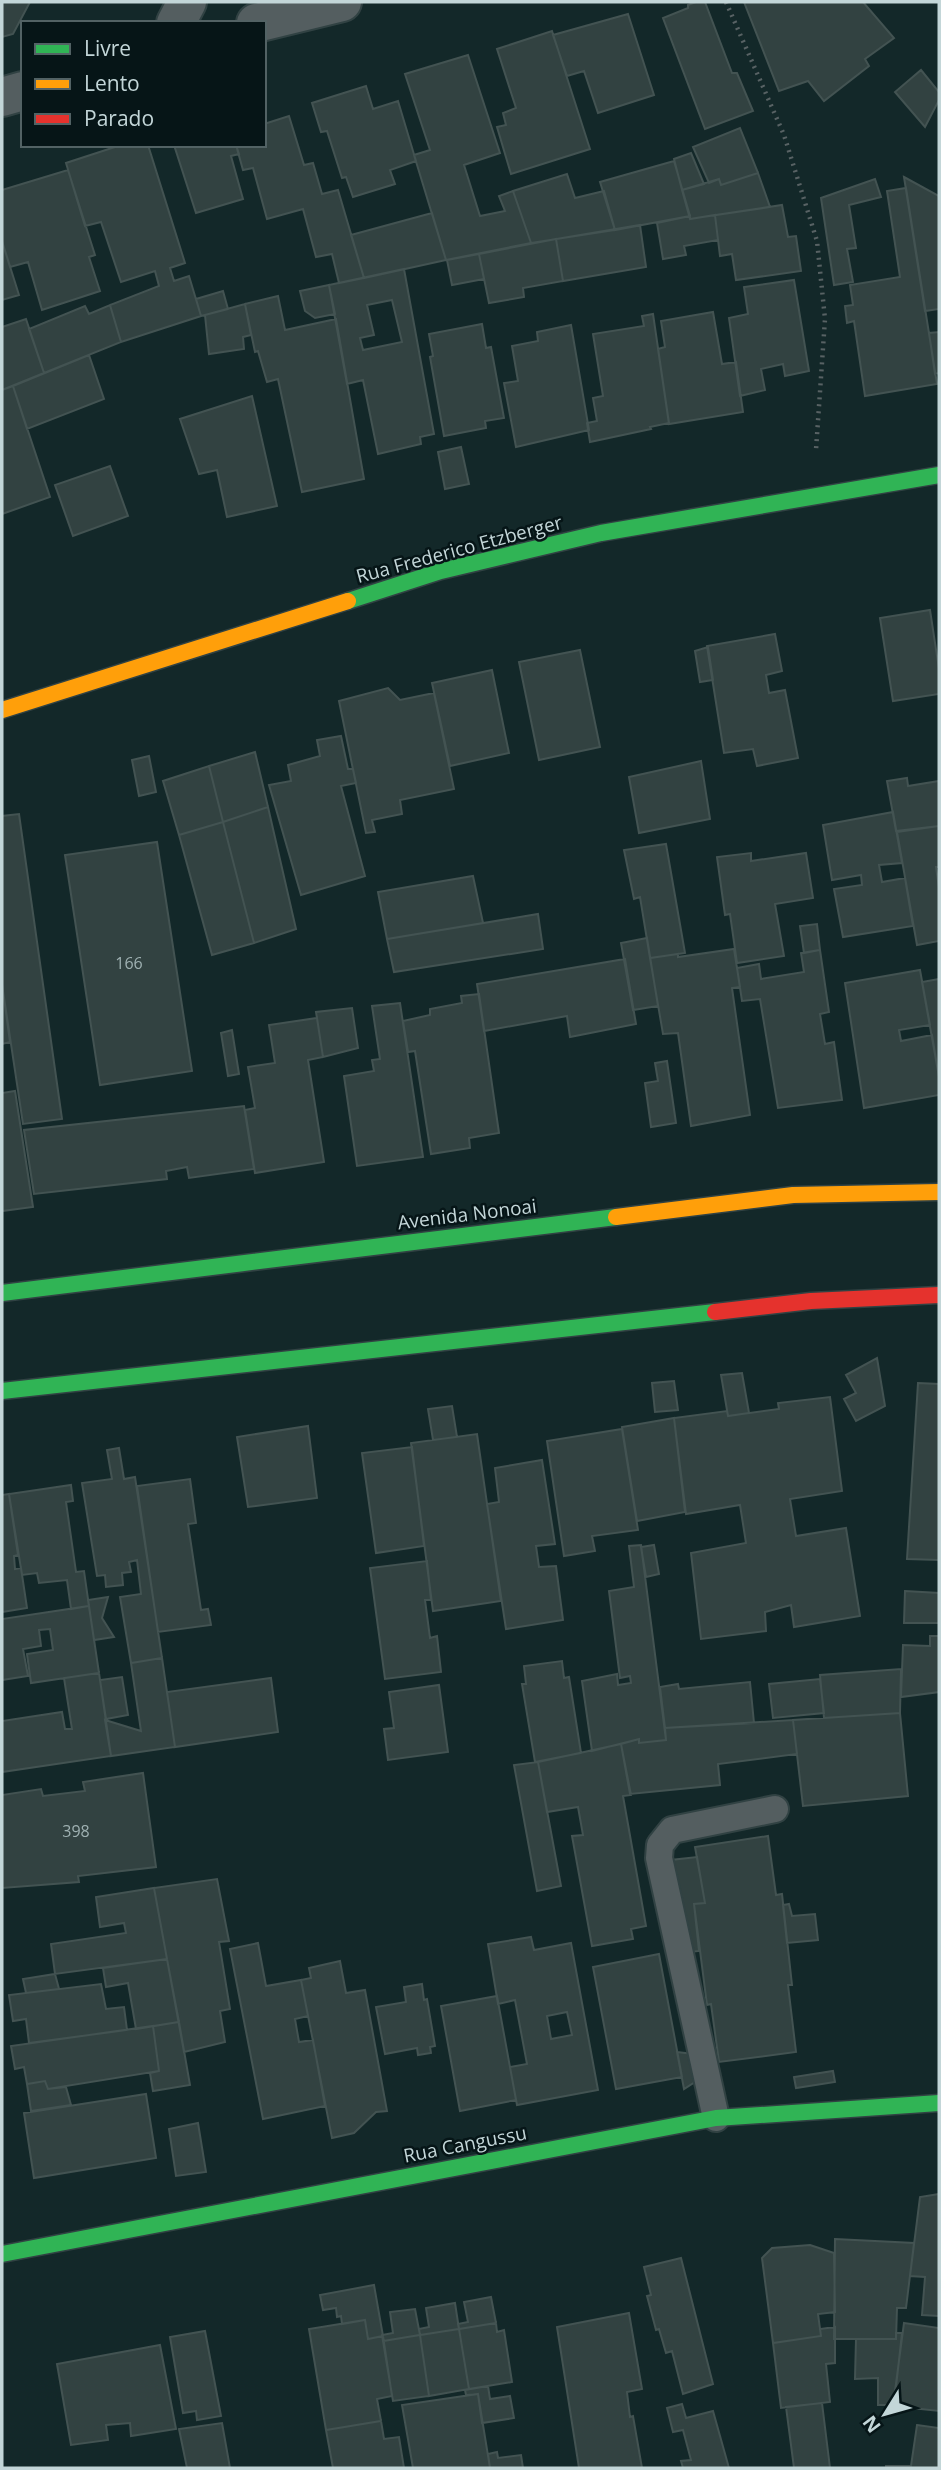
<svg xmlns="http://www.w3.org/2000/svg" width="941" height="2470" viewBox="0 0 941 2470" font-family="'Open Sans',sans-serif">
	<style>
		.building { fill: #324241; stroke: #435352; stroke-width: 2; fill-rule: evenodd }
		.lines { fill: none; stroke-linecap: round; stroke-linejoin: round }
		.lane-casing { stroke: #314243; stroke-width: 30 }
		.street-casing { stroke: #314243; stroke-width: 42 }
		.fast-casing { stroke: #314243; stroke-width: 19 }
		.slow-casing { stroke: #314243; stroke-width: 19 }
		.jam-casing { stroke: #314243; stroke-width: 19 }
		.path { stroke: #586264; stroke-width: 4.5; stroke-dasharray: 2 5; stroke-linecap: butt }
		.lane { stroke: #545e60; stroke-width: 26 }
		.street { stroke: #545e60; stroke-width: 38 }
		.fast { stroke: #30b455; stroke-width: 16 }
		.slow { stroke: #ff9f0a; stroke-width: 16 }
		.jam { stroke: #e5322d; stroke-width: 16 }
		.labels { text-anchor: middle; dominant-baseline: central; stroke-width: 5; stroke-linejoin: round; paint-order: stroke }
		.number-label { font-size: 16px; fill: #9fb1b2 }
		.street-label { font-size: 19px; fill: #c3d6d8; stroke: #061517 }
	</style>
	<rect width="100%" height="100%" fill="#132829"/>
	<path class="building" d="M2,2h28l-17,32 -11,3z
		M696,2h9l27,71h5l16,38 -48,18 -42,-111 25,-10v-3z
		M744,2h119l31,36 -29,21 4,7 -45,35 -16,-20 -29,10z
		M628,14l26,81 -56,18 -14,-42 -17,5 -14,-41z
		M552,31l38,118 -79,25 -14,-47 9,-2 -3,-12 13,-5 -19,-59z
		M468,55l32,98 -36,12 16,51 25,-5 -6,-15 14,-5 18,52 -85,17 -32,-105 16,-5 -25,-76z
		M921,70l18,22v8l-14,27 -30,-35z
		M366,86l7,23 25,-8 18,60 -26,9 5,14 -42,13 -7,-20 -4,1 -15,-47 -6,1 -9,-29z
		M289,116l15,49 9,-2 9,31 16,-4 26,88 -25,5 -7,-29 -16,3 -13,-48 -36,10 -14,-51 -10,2 -7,-25h28v-21z
		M740,128l18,45 -37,12 -2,-6 -10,4 -16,-36z
		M121,145h27l37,118 -15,5 4,13 15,-5 12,40 -80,26 -11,-37 49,-19 -4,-15 -34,11 -20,-60 -16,4 -19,-63z
		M174,145h62l3,9 -8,2 12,43 -47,14z
		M691,153l13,31 -22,6 -8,-31z
		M674,161l16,55 -75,14 -15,-48z
		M68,170l27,85 -6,2 11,34 -58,19 -14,-48 -18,5 -8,-26v-51z
		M758,173l12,34 -80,12 -8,-29 37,-11 2,6z
		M567,174l8,24 29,-7 11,39 -84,13 -18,-52z
		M904,177l35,19v113l-14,2z
		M875,179l6,18 -32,8 7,43 -9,1 6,33 -19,3 -13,-87z
		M906,188l31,196 -72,12 -11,-75 -7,2 -2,-17 8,-1 -3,-20 50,-8 -13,-86z
		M782,205l6,32 8,-1 5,35 -65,9 -4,-26 -12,2 -5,-41z
		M432,213l14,47 -82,18 -13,-43z
		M715,215l3,25 -34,6 2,9 -23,4 -6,-36 33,-7v3z
		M640,225l6,42 -83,14 -7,-42z
		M556,239l7,42 -40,7 1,9 -35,6 -10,-49z
		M2,241l17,54 -17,5z
		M479,254l5,25 -32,6 -5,-25z
		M404,269l30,165 -14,3 1,7 -43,10 -15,-74 -16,4 -18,-99zM392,300l10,42 -39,8 -3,-12 14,-3 -7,-30z
		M794,280l15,91 -24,5 -2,-12 -22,5 4,21 -25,6 -11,-78 19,-4 -4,-27z
		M329,285l6,29 -20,4 -10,-7 -5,-20z
		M223,291l5,18 -27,7 -5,-17z
		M278,296l7,34 51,-11 28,160 -62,13 -24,-113 -11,3 -9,-31 -3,1 -10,-48z
		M245,304l6,31 -8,2 1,12 -35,5 -4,-39z
		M110,305l11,37 -77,31 -15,-44 56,-23 4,8z
		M713,312l9,52 14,-2 7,50 -74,12 -11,-75 7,-2 -4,-26z
		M653,314l16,109 -19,4 1,2 -61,13 -3,-19 10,-2 -4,-23 10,-2 -10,-62 51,-8 -2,-10z
		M26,319l18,54 -42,17v-63z
		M482,324l4,24 5,-1 13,71 -19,3 1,7 -42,8 -14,-79 3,-1 -4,-22z
		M571,325l18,105 -73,17 -12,-64 14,-2 -6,-35 26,-5 -1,-9z
		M939,332v41l-4,1 -6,-41z
		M89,355l15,44 -77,30 -14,-43z
		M13,386l37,111 -48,17v-124z
		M252,396l25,110 -50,11 -10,-47 -18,4 -19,-55z
		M461,447l8,37 -24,5 -7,-37z
		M110,466l18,50 -55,20 -18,-51z
		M930,610l9,59v25l-46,7 -13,-83z
		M775,634l7,37 -16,4 3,18 16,-3 13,68 -41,8 -4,-17 -29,4 -17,-107z
		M708,647l5,33 -13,2 -5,-31z
		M580,650l20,97 -61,13 -20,-98z
		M492,670l17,83 -59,13 -18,-83z
		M388,688l12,12 34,-7 20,96 -54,11 2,14 -30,6 3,12 -9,1 -27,-132z
		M341,736l7,33h5l3,14 -15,3 24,90 -64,19 -32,-110 22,-4 -3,-16 32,-9 -3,-16z
		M255,752l13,55 -45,15 -14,-56z
		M149,756l7,36 -17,4 -7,-36z
		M701,761l9,58 -71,14 -10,-56z
		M209,766l14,56 -44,13 -16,-54z
		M907,778l1,8 31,-5v45l-43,5 -9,-50z
		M268,807l28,122 -42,14 -31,-121z
		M893,812l9,51 -23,2 3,17 23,-4 8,48 -70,11 -9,-48 28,-4 -1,-10 -29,5 -9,-55z
		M19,814l43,305 -39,5 -21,-140v-168z
		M223,822l31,121 -42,12 -33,-120z
		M939,826v41h-3l3,21v53l-22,4 -20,-113z
		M157,842l35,229 -92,14 -35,-230z
		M666,844l19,109 -35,5 -10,-61 -6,2 -10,-49z
		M751,853v8l55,-8 7,45 -38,6 9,52 -47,7 -7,-49 -5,1 -8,-58z
		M473,876l10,47 -96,16 -9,-47z
		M538,914l5,35 -149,23 -7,-33z
		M817,924l3,26 -16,3 -4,-27z
		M647,938l11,68 -25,4 -12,-67z
		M734,949l6,38 -8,1 18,127 -59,11 -13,-93 -15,1 -13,-76 28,-4v3z
		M820,950l9,62 -9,2 5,30 9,-2 8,58 -64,8 -18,-109 -18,2 -5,-33 22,-4 2,15 43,-7 -3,-19z
		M625,959l11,65 -66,13 -3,-21 -83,15 -7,-47z
		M920,970l10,55 -31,5 2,11 31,-6 7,42v18l-75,13 -19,-125z
		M939,979v98l-17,-95z
		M2,984l8,58 -8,2z
		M479,994l20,139 -30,5 1,10 -39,6 -16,-103 -7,1 -5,-31 27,-6v-6l32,-6 -1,-7z
		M400,1003l23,154 -66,9 -13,-90 30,-5 -2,-11 8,-1 -8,-53z
		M352,1008l6,40 -35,9 -7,-45z
		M317,1018l6,39 -15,3 16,102 -69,11 -10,-63 10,-2 -7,-41 27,-4 -6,-38z
		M232,1030l7,44 -11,2 -7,-43z
		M667,1061l9,62 -25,4 -6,-44 13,-2 -3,-18z
		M15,1091l18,116 -31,4v-118z
		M244,1106l10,63 -65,9 -2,-11 -21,4 1,8 -133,15 -10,-64z
		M877,1358l8,48 -29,15 -12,-22 12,-6 -10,-18z
		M742,1373l7,40 -21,3 -7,-41z
		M674,1381l4,29 -23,2 -3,-29z
		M918,1383l21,1v176l-32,-1z
		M830,1397l12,94 -52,8 6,37 50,-8 14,88 -66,11 -3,-22 -26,7 1,19 -65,8 -10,-86 55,-10 -6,-38 -54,9 -12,-96 53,-7 1,5 51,-7 -1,-6z
		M452,1406l5,31 -24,3 -5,-31z
		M674,1418l11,94 -48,9 -15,-94z
		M308,1426l9,72 -69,9 -11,-70z
		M622,1429l16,101 -46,6 3,15 -31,5 -17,-115z
		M477,1434l24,167 -68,10 -22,-168z
		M412,1447l12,99 -48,7 -14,-100z
		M119,1448l5,31 11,-2 27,181 -31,5 -11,-66 21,-3 -4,-34 -8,2 2,10 -9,1 1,12 -17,2 -1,-12 -8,1 -15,-93 30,-4 -5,-29z
		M542,1460l13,84 -19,2 3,21 17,-1 7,54 -57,9 -19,-125 12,-2 -4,-34z
		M190,1479l6,44 -8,1 13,86 7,-1 3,16 -53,7 -21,-146z
		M71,1485l2,16 -7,1 10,70 8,-1 5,35 -18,3 -4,-29 -28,3 -2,-10 -15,2 -13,-81z
		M9,1494l9,61 -4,1 1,13 6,-1 6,40 -25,4v-117z
		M641,1545l25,195 -27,3v-4l-47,12 -10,-70 35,-7 1,11 13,-2 -1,-7 -10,2 -11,-87 25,-4 -5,-41z
		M654,1545l5,29 -13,3 -5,-30z
		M427,1561l4,39h-6l5,38 7,-2 4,36 -56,7 -15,-111z
		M905,1591l34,2v30h-35z
		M108,1597l-6,21 12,19 -20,3 -6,-40z
		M89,1606l10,67 -68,10 -4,-29 26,-4 -3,-21 -11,1 2,16 -18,3 5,27 -26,4v-61z
		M930,1636h9v56l-38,5 2,-52 27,1z
		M162,1658l13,89 -64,9 -6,-36 36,11 -10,-68z
		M562,1661l2,17 5,-1 12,76 -46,9 -13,-78h4l-2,-18z
		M901,1669l-1,44 -76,5 -4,-43z
		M99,1673l12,83 -109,16v-51l60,-9 3,17h7l-8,-51z
		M122,1677l6,38 -22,4 -6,-39z
		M271,1678l7,54 -103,15 -8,-55z
		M820,1679l4,34 -51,5 -4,-34z
		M750,1682l4,41 -89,5 -5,-41 18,-3 1,5z
		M439,1685l9,67 -60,8 -4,-31 10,-1 -5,-36z
		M900,1713l8,83 -105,10 -10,-86z
		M793,1720l4,34 -79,10 2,21 -90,9 -9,-50 18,-5v4l27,-3 -1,-12z
		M621,1744l10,51 -8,1 23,130 -15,3 2,10 -41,7 -20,-110 11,-1 -5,-28 -31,5 -9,-50z
		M538,1762l23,124 -24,5 -23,-126z
		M143,1773l13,94 -78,9 1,6 -77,6v-93l39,-6 2,7 42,-5 -2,-9z
		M768,1836l8,59 6,-1 10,91h-4l8,67 -77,10 -8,-58 -4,1 -13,-101 11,-1 -10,-56z
		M697,1857l8,46 -11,1 5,47 -16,2 -12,-93z
		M217,1879l12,62 -10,1 11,67 -10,2 5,31 -41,10 -30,-164z
		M154,1888l13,71 -112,15 -4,-30 75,-11 -2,-10 -24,4 -4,-30z
		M789,1904l3,12 23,-2 3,26 -31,3 -4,-38z
		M531,1937l3,13 37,-7 27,147 -81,15 -7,-38 17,-3 -12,-64 -17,4 -10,-60zM567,2012l5,23 -21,4 -4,-23z
		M258,1943l8,43 35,-6 7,36 -13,3 4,23 14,-2 12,66 -62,13 -33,-170z
		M659,1954l23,123 -66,12 -23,-122z
		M167,1959l12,63 -43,7 -8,-46 -22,4 -3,-19z
		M340,1961l6,32 19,-3 22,121 -11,1 -22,21 -22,5 -31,-158 10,-2 -2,-10z
		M55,1974l4,15 -33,4 -3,-14z
		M101,1984l5,25 18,-2 3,23 -98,13 -3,-24 -13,2 -4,-26z
		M422,1984l2,16 3,-1 8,47 -5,1 1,6 -13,2 -1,-7 -32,6 -9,-47 30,-5 -2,-15z
		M497,1996l19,104 -56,11 -19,-105z
		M179,2022l11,63 -37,6 -3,-18 9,-2 -6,-45z
		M153,2026l6,45 -111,18 -3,-8 -18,3 -3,-17 -9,2 -4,-23z
		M677,2052l16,2 5,26 -14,9z
		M833,2071l2,11 -39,6 -2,-11z
		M45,2081l3,8 18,-2 5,18 -40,6 -4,-27z
		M146,2094l10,64 -122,20 -10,-65z
		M198,2123l8,49 -30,4 -7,-47z
		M939,2194v122l-17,-1 3,-38 -15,-1 10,-79z
		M835,2239l79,4 -8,65h-9l-1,31h-62z
		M810,2245l24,8 1,59 -17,2 3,22 -48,7 -11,-85 10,-10z
		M681,2258l32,126 -30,10 -11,-43 -6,2 -7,-24 -3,1 -9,-34 4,-1 -7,-28z
		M374,2285l9,51 -15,3 -3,-19 -23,4 -1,-8 -4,1 -1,-9 -13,2 -3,-15z
		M491,2297l5,26 -37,6 -1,-5 10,-2 -4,-20z
		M455,2303l4,26 -39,6 -1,-6 10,-2 -3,-19z
		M415,2309l5,26 -37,6 -1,-6 11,-2 -3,-21z
		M629,2313l13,76 -15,3 3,25 3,-1 9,52h-63l-22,-141z
		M365,2320l3,19 15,-3 9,60 -15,3 4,22 -55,9 -17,-101z
		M496,2323l1,9 7,-2 8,52 -43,7 -10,-60z
		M904,2323l35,5v83l-46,-5z
		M835,2327v36l-9,1 4,38 -49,6 -8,-65 48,-7 -1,-7z
		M459,2329l10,60 -40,7 -9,-61z
		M205,2331l16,85 -24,4 -1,-9 -13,2 -13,-76z
		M896,2333h6l-8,72h-16v-27l-23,1 1,-40h40z
		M420,2335l9,61 -36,5 -10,-60z
		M160,2345l16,84 -45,7 -1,-13 -24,2 2,15 -37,5 -14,-81z
		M488,2386l2,13 20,-3 4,22 -32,5 -4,-29 -12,1 -1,-5z
		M478,2394l12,74h-77l-11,-63z
		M822,2403l8,65h-36l-8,-61z
		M682,2404l4,14 27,-7 16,57h-46l-2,-7 10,-1 -8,-30 -10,2 -6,-24z
		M381,2421l3,18 15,-2 5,31h-71l-7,-38z
		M222,2423l8,45h-43l-8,-39z
		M917,2425l22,3v40h-53v-2h25z
		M497,2452l1,6 23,-3 2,13h-33l-2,-14z"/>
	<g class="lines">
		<defs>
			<path id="lane" d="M716,2118l-57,-260 1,-13 12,-15 103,-21"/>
			<path id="street" d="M176,23l11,-21
				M256,23l86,-21
				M2,97l21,-6"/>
			<path id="fast" d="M348,601l93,-30 160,-38 338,-58
				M2,1293l614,-76
				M2,1391l713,-79
				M2,2254l714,-136 223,-15"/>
			<path id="slow" d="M2,710l346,-109
				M616,1217l177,-22 146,-3"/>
			<path id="jam" d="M715,1312l96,-11 128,-6"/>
		</defs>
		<use href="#lane" class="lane-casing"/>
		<use href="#street" class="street-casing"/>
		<use href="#fast" class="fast-casing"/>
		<use href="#slow" class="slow-casing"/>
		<use href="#jam" class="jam-casing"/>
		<path class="path" d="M726,2l58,133 33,106 8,78 -9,131"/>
		<use href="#lane" class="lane"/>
		<use href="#street" class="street"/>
		<use href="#fast" class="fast"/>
		<use href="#slow" class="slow"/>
		<use href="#jam" class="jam"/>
	</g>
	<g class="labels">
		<g class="number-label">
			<text x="129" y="963">166</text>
			<text x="76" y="1831">398</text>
		</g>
		<g class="street-label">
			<text transform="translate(459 549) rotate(-15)">Rua Frederico Etzberger</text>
			<text transform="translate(467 1214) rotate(-7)">Avenida Nonoai</text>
			<text transform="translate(465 2144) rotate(-11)">Rua Cangussu</text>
		</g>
	</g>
	<rect width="941" height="2470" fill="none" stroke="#c3d6d8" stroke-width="7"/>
	<rect x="21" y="21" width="245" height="126" fill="#061517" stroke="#526264" stroke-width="2"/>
	<rect x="35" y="44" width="35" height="10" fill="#30b455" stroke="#526264" stroke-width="2"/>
	<text x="84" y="56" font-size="21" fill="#c3d6d8">Livre</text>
	<rect x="35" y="79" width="35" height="10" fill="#ff9f0a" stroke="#526264" stroke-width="2"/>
	<text x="84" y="91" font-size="21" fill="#c3d6d8">Lento</text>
	<rect x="35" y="114" width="35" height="10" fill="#e5322d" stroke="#526264" stroke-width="2"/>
	<text x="84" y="126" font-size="21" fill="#c3d6d8">Parado</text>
	<g transform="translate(885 2414) rotate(233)" stroke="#061517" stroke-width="5" paint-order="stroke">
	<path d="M0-5L12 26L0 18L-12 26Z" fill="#c3d6d8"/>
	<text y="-10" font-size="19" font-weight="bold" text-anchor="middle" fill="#c3d6d8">N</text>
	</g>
</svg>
